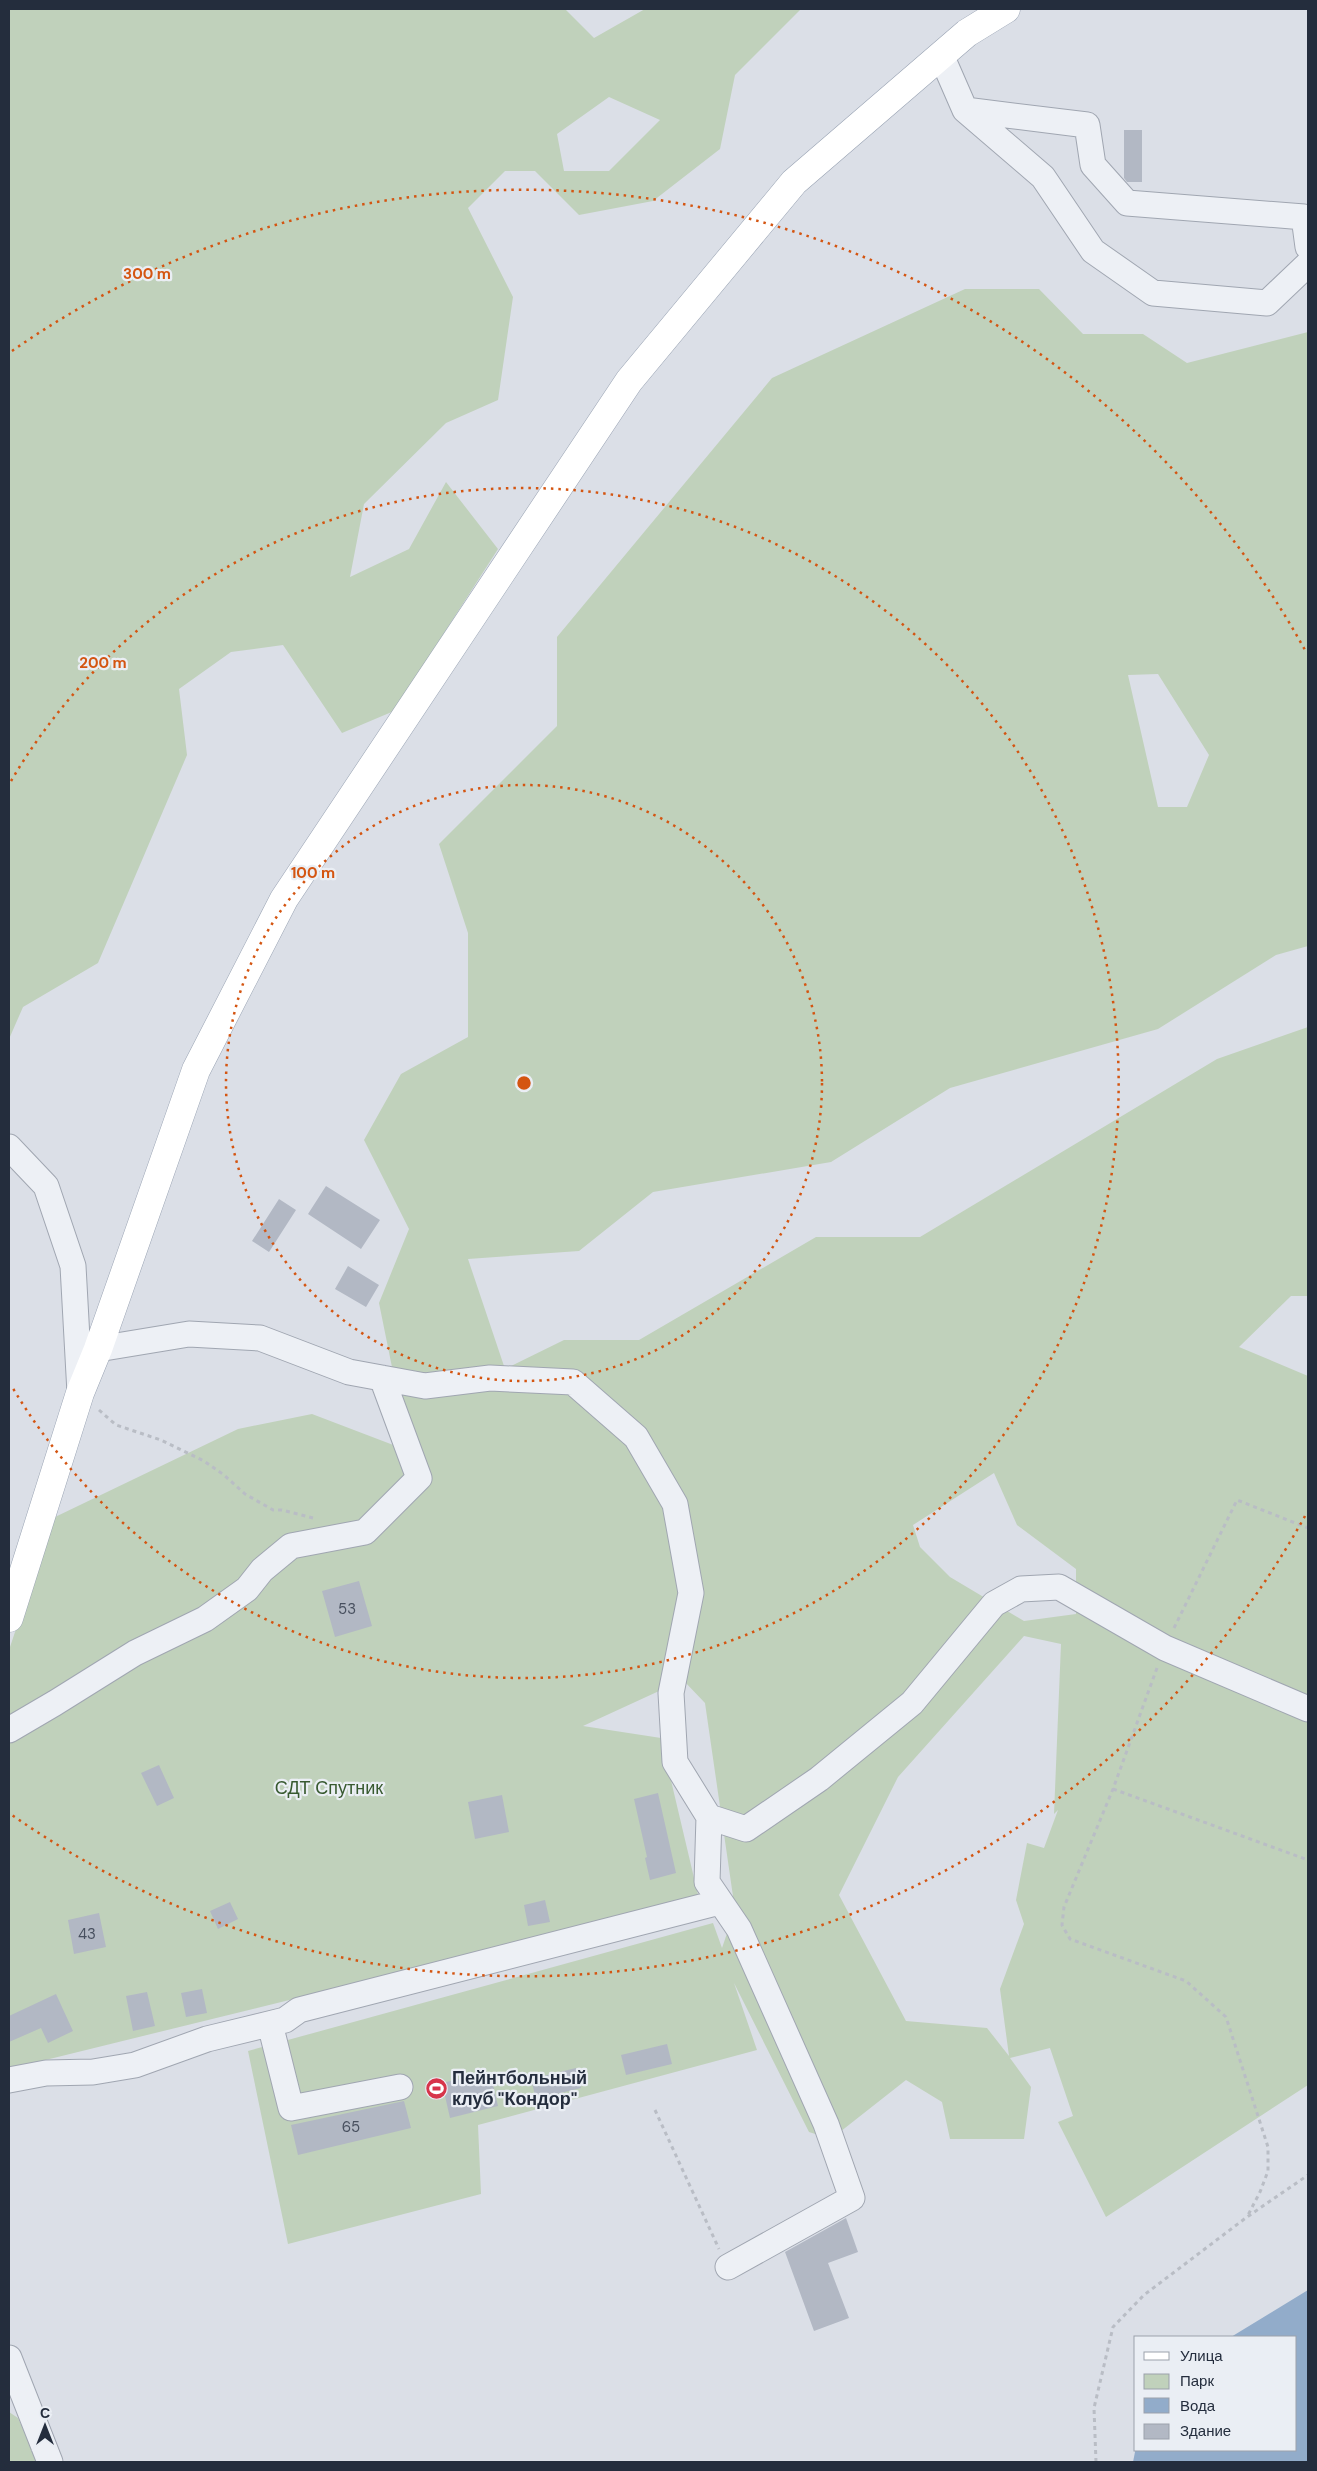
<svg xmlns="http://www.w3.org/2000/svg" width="1317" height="2471" viewBox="0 0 1317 2471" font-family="'DM Sans',sans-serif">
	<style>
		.green { fill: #c0d1bb; fill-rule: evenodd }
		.water { fill: #92acca }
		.building { fill: #b2b8c4 }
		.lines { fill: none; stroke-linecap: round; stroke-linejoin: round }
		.minor-casing { stroke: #a0a6b1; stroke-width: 27 }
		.major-casing { stroke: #99a3b3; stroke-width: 29 }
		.path { stroke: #b9bdc5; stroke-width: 3; stroke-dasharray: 4 4; stroke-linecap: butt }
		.minor { stroke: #edf0f5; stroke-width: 25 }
		.major { stroke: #fff; stroke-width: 28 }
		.ring { fill: none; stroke: #d45511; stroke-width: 2.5; stroke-dasharray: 2.5 5 }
		.labels { text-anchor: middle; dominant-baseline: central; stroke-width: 4.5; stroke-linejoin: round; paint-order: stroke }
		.number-label { font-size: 15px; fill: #48505f }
		.park-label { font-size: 18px; fill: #385a30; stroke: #eaeef4 }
		.poi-label { font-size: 18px; font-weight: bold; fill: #242d3d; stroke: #eaeef4; text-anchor: start }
		.centre { fill: #d45511; stroke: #eaeef4; stroke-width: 2.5 }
		.ring-label { font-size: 15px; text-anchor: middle; font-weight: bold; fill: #d45511; stroke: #eaeef4; stroke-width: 4.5; stroke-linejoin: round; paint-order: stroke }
	</style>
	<rect width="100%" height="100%" fill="#dbdfe7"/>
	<path class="green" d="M9,9h556l29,29 51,-29h156l-66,66 -15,74 -67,52 -74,14 -44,-44h-30l-37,37 45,89 -15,103 -52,23 -82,81 -14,73 59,-28 37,-67 52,67 -104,162 -52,22 -59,-88 -52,7 -52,37 8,66 -89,208 -75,44 -14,32zM609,97l51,23 -51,51h-45l-7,-37z
		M965,289h74l44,45h60l44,29 121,-31v614l-32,9 -118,74 -208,59 -119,74 -178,30 -74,59 -111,8 37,110 59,-29h75l177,-103h104l297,-178 91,-32v269h-17l-52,51 69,29v709l-202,132 -48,-95 15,-6 -23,-68 -40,10 21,29 -7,52h-74l-8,-37 -36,-22 -75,59 -22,-7 -75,-149 23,67 -279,75 3,69 -193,50 -40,-193 465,-128 9,25 13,-38 -30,-207 -22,-23 -100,46 78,12 38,161 -690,170v-326l28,-16 -28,-13v-64l44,-132 185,-89 74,-15 97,37 -30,-148 30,-74 -45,-89 37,-66 67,-37v-104l-29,-89 118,-118v-89l215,-259zM1158,674l51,81 -22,52h-29l-30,-132zM994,1473l23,52 59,44v45l-52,7 -74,-44 -30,-30 -7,-22zM1024,1636l37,8 -7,170 4,-4 -14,38 -17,-5 -11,57 8,24 -24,65 9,67 -22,-28 -81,-7 -67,-126 59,-118z
		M9,2412l9,6 20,44h-29z"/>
	<path class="water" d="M1308,2290v172h-175l3,-15v3h160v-113h-65z"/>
	<path class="building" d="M1124,130h18v52h-15l-3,-4z
		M326,1186l54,34 -19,29 -53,-35z
		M279,1199l17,11 -27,42 -17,-11z
		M348,1266l31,19 -13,22 -31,-18z
		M359,1581l13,45 -37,11 -13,-46z
		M159,1765l15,33 -17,8 -16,-33z
		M658,1793l18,80 -26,7 -5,-22 2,-1 -13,-58z
		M502,1795l7,37 -34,7 -7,-37z
		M545,1900l5,22 -22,4 -4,-21z
		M230,1902l8,17 -20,10 -8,-18z
		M99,1913l7,34 -32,7 -6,-34z
		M202,1989l5,24 -21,4 -5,-24z
		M147,1992l8,34 -22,5 -7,-35z
		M56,1994l17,37 -25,12 -7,-15 -32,14v-26z
		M667,2044l5,20 -46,11 -5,-20z
		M576,2068l5,20 -45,11 -5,-20z
		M490,2072l8,34 -48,12 -8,-35z
		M404,2101l7,27 -113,27 -7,-30z
		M846,2218l12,34 -30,11 21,55 -35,13 -29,-79z"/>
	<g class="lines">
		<defs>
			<path id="minor" d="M941,55l24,55 78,67 50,74 60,42 114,10 41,-39
				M965,110l122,15 6,40 34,38 177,14 4,30
				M9,1147l37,39 27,80 7,127
				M98,1349l91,-15 71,4 89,34 76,14 65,-8 83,4 63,55 39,67 16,89 -20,100 4,69 34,55 37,12 73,-50 93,-76 82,-99 27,-15 38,-2 106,61 143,61
				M9,1730l46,-27 80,-50 70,-34 42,-30 15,-19 29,-24 74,-14 54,-54 -37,-100
				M709,1817l-2,65 32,47 87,195 26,74 -124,69
				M270,2024l21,84 109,-21
				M9,2080l37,-7 47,-1 42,-7 72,-26 78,-19 14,-10 421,-108
				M9,2358l41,104"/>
			<path id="major" d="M9,1618l71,-225 18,-44 98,-279 88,-171 345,-518 165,-199 173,-149 39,-24"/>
		</defs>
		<use href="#minor" class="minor-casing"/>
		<use href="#major" class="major-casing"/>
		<path class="path" d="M99,1410l17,15 45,15 43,21 20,14 21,19 28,16h9l31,8
			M1174,1628l63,-128 71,28
			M1157,1668l-44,121 -49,118 -2,18 8,14 116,42 40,36 42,130v24l-8,21 -13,25
			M1113,1789l195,71
			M655,2110l64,139
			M1096,2462l-2,-54 19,-81 31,-32 103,-78 61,-42"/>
		<use href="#minor" class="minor"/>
		<use href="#major" class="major"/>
	</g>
	<g class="ring">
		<circle cx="524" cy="1083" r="298"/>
		<path d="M11 781A595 595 0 1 1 11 1385"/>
		<path d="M1305 1516A893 893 0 0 1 12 1815M12 351A893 893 0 0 1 1305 650"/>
	</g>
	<defs>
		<symbol id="stadium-disc" viewBox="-11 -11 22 22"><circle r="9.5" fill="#d7344a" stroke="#eaeef4"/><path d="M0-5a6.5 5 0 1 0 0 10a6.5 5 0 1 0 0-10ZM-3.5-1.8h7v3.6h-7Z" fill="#fff"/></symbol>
	</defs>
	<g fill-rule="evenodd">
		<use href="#stadium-disc" x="424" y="2076" width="25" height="25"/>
	</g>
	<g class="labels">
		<g class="number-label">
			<text x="347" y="1609">53</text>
			<text x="87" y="1934">43</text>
			<text x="351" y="2127">65</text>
		</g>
		<g class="park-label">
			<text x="329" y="1788">СДТ Спутник</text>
		</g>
		<g class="poi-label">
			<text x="452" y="2078">Пейнтбольный<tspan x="452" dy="21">клуб "Кондор"</tspan></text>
		</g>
	</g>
	<circle cx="524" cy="1083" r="8" class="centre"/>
	<g class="ring-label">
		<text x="147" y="279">300 m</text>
		<text x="103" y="668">200 m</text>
		<text x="313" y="878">100 m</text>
	</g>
	<rect width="1317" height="2471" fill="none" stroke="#242d3d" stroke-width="20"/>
	<rect x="1134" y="2336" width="162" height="115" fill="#eaeef4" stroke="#9ba1ab"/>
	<rect x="1144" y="2352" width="25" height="8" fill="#ffffff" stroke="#9ba1ab"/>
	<text x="1180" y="2361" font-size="15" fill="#242d3d">Улица</text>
	<rect x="1144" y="2374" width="25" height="15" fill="#c0d1bb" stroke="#9ba1ab"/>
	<text x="1180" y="2386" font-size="15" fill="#242d3d">Парк</text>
	<rect x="1144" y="2398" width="25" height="15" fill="#92acca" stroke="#9ba1ab"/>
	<text x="1180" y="2411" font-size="15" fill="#242d3d">Вода</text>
	<rect x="1144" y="2424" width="25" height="15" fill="#b2b8c4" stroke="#9ba1ab"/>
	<text x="1180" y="2436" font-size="15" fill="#242d3d">Здание</text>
	<g transform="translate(45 2426)" stroke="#eaeef4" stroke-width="4" paint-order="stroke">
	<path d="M0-4L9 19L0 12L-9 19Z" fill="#242d3d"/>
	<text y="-8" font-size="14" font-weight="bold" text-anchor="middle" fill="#242d3d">С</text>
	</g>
</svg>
